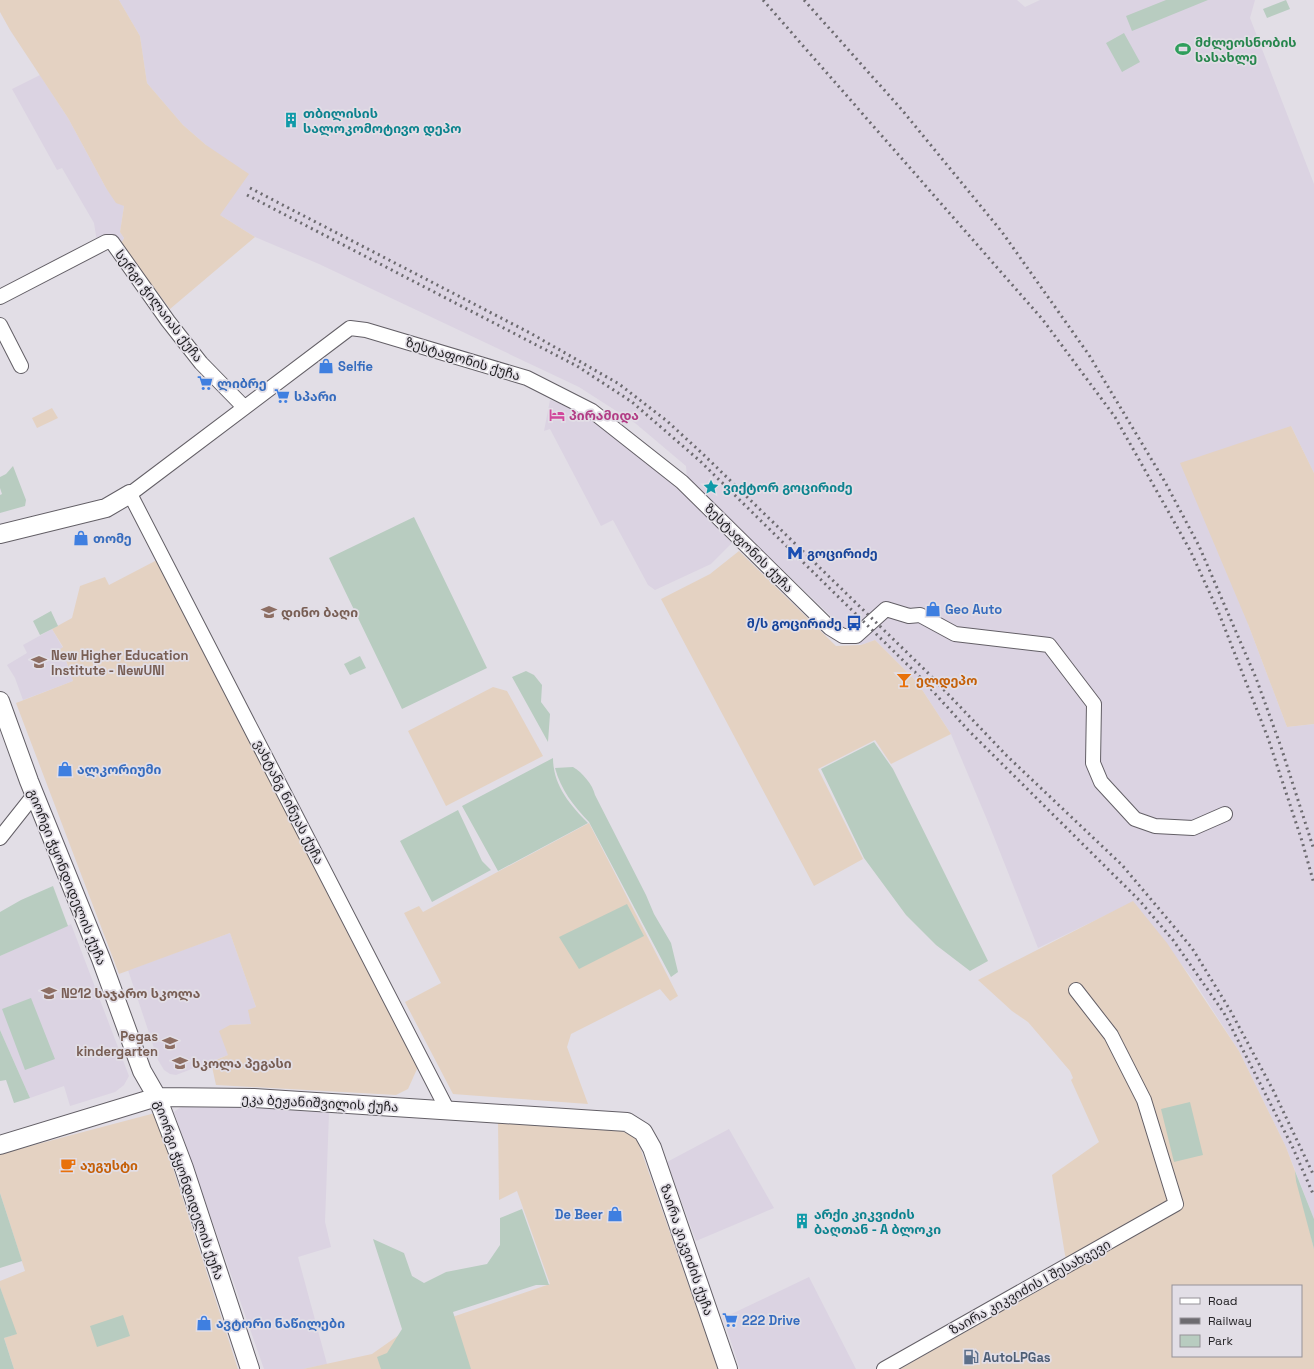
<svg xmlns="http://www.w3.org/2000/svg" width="1314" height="1369" viewBox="0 0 1314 1369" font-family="'Space Grotesk','Noto Sans Georgian',sans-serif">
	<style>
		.built { fill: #dbd3e2 }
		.industrial { fill: #e4d2c2; fill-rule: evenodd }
		.green { fill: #b8ccc0 }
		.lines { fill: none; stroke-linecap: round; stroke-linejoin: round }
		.minor-casing { stroke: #635f66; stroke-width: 16 }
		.tertiary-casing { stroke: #635f66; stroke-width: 20 }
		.minor { stroke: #fff; stroke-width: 14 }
		.tertiary { stroke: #fff; stroke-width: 18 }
		.rail { stroke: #6d6b70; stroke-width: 3; stroke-dasharray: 2 4; stroke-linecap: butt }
		.labels { text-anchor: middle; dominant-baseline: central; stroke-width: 3.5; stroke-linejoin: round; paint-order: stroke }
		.leisure-label { font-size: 13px; font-weight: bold; fill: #27864d; stroke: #e2dee6; text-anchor: start }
		.culture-label { font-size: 13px; font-weight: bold; fill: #0d838f; stroke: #e2dee6; text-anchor: start }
		.street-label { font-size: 13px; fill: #222124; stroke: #e2dee6 }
		.shop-label { font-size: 13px; font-weight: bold; fill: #366cbe; stroke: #e2dee6; text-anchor: start }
		.hotel-label { font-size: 13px; font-weight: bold; fill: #b23c85; stroke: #e2dee6; text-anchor: start }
		.transit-label { font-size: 13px; font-weight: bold; fill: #164399; stroke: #e2dee6; text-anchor: start }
		.education-label { font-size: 13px; font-weight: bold; fill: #785e54; stroke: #e2dee6; text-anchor: start }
		.food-label { font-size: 13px; font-weight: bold; fill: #c56008; stroke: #e2dee6; text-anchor: start }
		.service-label { font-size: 13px; font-weight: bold; fill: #4e5e75; stroke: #e2dee6; text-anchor: start }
	</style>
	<rect width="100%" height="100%" fill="#e2dee6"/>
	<path class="built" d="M119,0h898l8,7 15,-7h215l-5,18 64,166v289l-23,-47 -43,198 39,103 27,-3v495l-28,-72 -47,-96 -45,-70 -61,-79 -95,46 -50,-126 -37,-88 -34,-52 -42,-42 -14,5 -174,-167 -1,-12 -51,-43 -56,-36 -260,-123 -64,-27 -35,-22 -14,-70 -23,-20 -36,-42 -7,-47z
		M40,75l28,43 38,70 18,18 -4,26 4,6 -3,6 -24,-2 -3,-19 -32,-55 -5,2 -45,-81z
		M550,400l32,10 95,77 55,56 -21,21 -56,26 -7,-5 -35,-65 -12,6 -51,-97 -6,2z
		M52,629l11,19 -4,2 7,10 7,21 -50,19 -8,-22 -8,-13 20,-12 -4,-8z
		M71,924l58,152 -5,9 -9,7 -45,14 -6,-20 -34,12 -30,-68v-74z
		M230,933l26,74 -5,17 -21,1 -2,30 -52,20 -6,-1 -6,-4 -6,-10 -30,-90z
		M186,1103l143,10 -4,109 6,25 -33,10 29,107 -24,5h-39l-90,-257z
		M729,1129l45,79 -78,33 -29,-79z
		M809,1277l47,92h-116l-17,-51z"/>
	<path class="industrial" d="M0,0h119l21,36 7,47 36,42 23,20 43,29 -29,41 35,22 -85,72 -49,-65 3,-6 -4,-6 4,-26 -8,-3 -10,-15 -38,-70 -58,-88 -10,-18z
		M52,408l6,10 -21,10 -5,-10z
		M1291,426l23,47v251l-27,3 -39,-103 -68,-161z
		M739,551l97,95 25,-1 14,-5 42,42 34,52 -60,30 -16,-24 -57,29 45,90 -49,27 -153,-287 49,-25z
		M157,560l260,497v12l-9,20 -12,6 -180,-10 -5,-23 17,-7 -9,-24 11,-6 21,-1 -3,-14 8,-3 -26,-74 -111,41 -103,-271 57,-22 -7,-21 -7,-10 4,-3 -11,-18 20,-11 8,-32 25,-9 4,8z
		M493,687l14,4 36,65 -97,50 -38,-75z
		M589,823l89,173 -8,5 -10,-12 -89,45 -4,13 21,57 -135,-10 -48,-92 36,-19 -37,-70 15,-7 4,6z
		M1133,901l34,42 72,108 47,96 9,24 19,78v120h-414l170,-96 -5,-18 -13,-80 47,-33 -28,-62 2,-2 -3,-7 -42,-49 -16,-11 -34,-31zM1173,1286h128v70h-128z
		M155,1113l83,256h-224l-10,-31 12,-4 -16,-47v-6l25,-10 -25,-78v-39z
		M498,1121l123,10 15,5 82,233h-415l69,-15 27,-19 151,-51 -33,-93 -18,9z"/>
	<path class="green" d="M1166,0h42l-76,31 -6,-15z
		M1286,0l4,9 -23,9 -4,-9z
		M1124,33l16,29 -18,10 -16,-29z
		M13,466l13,34 -1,6 -25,7v-18l2,-1 -2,-6v-11l6,-3z
		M414,517l73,151 -85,41 -73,-151z
		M51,611l7,15 -18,9 -7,-14z
		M360,656l6,12 -16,7 -6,-11z
		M526,671l8,4 8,10 -1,17 9,12 -2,28 -36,-65z
		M874,742l19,27 95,192 -18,10 -34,-26 -30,-30 -42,-57 -43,-89z
		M553,758c0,27 17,47 35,65l-90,48 -36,-65z
		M573,767c9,5 20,18 22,28l51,100 8,19 17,29 7,29 -7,5 -82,-155c-16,-17 -28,-32 -34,-54z
		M458,810l24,51 9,9 -59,32 -32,-61z
		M53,886l15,40 -68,30v-44l21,-12z
		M627,904l17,32 -65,33 -20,-32z
		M31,998l24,61 -30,11 -23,-61z
		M0,1030l30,68 -16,5 -8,-23 -6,1z
		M1190,1102l13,53 -29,7 -13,-53z
		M1295,1171l19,48v30l-18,-68z
		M0,1193l22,68 -22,7z
		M522,1209l27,76h-13l-83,27 18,57h-90l-4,-12 10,-4 15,-24 -29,-90 31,14 8,23 12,7 22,-11 41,-8 13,-19v-27z
		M0,1287l17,47 -13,4 10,31h-14z
		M123,1315l7,21 -33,11 -7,-21z"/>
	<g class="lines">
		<defs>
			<path id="minor" d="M0,297l106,-55h6l56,79 33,42 43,44
				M0,325l21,41
				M0,838l34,-43
				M448,1111l-318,-617 220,-166 16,2 161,48 65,33 90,71 148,146 13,8h13l30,-27 23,7 11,-1 35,19 94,11 45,59 -1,59 8,19 34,37 20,7 38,2 32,-14
				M884,1369l292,-165 -32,-104 -33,-65 -35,-45"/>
			<path id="tertiary" d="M0,534l106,-26 24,-14
				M0,701l29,80 72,178 41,112 15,26 27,71 66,201
				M0,1145l157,-48 97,1 373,24 16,10 9,16 76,221"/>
		</defs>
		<use href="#minor" class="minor-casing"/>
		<use href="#tertiary" class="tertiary-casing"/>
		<use href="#minor" class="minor"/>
		<use href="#tertiary" class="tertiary"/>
		<path class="rail" d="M763,0l280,320 72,97 75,133 28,61 50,127 34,103 12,43
			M804,0l98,110 100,122 87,123 76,127 34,64 57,132 25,69 33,103
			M250,188l282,146 87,50 48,37 38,35 221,215 81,85 115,109 70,83 38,62 43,80 41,86
			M247,195l330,171 55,36 68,59 220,216 48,53 171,170 34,40 51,73 68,133 22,50"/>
	</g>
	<defs>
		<symbol id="stadium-bare" viewBox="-9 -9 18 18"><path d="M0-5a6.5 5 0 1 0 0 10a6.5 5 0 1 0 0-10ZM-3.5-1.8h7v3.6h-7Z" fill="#2e9e5b" stroke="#e2dee6" stroke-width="2.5" paint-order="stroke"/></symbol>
		<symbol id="building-bare" viewBox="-9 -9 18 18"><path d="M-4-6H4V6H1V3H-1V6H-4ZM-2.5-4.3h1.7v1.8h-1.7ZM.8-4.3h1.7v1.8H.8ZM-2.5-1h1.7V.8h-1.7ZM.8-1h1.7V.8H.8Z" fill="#0f9aa8" stroke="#e2dee6" stroke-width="2.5" paint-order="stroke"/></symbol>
		<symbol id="shop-bare" viewBox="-9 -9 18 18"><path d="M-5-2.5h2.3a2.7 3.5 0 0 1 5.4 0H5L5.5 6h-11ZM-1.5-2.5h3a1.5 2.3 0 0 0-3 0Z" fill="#3f7fe0" stroke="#e2dee6" stroke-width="2.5" paint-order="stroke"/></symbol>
		<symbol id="supermarket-bare" viewBox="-9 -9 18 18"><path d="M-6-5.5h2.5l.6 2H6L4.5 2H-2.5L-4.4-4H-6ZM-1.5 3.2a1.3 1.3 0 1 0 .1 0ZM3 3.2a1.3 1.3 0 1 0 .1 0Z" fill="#3f7fe0" stroke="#e2dee6" stroke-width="2.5" paint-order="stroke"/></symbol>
		<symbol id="hotel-bare" viewBox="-9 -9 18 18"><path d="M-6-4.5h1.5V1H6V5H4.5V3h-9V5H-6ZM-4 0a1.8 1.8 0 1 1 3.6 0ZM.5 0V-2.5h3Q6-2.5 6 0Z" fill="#d1479c" stroke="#e2dee6" stroke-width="2.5" paint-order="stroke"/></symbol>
		<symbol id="sight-bare" viewBox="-9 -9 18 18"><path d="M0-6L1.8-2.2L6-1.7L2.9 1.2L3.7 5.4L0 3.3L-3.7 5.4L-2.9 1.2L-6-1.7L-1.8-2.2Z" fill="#0f9aa8" stroke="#e2dee6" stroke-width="2.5" paint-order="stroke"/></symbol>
		<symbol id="metro-bare" viewBox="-9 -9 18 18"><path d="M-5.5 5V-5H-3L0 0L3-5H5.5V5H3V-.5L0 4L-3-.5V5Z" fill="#1a4fb4" stroke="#e2dee6" stroke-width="2.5" paint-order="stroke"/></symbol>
		<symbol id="school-bare" viewBox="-9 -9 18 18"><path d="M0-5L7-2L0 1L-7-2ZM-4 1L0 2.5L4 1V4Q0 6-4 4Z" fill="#8d6e63" stroke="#e2dee6" stroke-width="2.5" paint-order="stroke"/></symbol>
		<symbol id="bus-bare" viewBox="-9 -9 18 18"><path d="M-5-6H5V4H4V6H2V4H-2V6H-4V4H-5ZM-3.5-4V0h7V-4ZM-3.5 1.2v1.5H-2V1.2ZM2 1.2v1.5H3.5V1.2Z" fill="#1a4fb4" stroke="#e2dee6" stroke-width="2.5" paint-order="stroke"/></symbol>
		<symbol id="university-bare" viewBox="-9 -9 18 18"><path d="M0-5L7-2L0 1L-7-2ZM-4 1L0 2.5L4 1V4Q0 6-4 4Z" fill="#8d6e63" stroke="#e2dee6" stroke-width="2.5" paint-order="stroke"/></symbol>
		<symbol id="bar-bare" viewBox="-9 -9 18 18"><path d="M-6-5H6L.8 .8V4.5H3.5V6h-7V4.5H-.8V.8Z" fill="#e8710a" stroke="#e2dee6" stroke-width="2.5" paint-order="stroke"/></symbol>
		<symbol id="cafe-bare" viewBox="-9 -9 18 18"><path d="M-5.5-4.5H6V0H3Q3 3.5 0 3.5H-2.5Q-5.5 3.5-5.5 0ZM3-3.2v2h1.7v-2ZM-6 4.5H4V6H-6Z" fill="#e8710a" stroke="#e2dee6" stroke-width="2.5" paint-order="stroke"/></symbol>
		<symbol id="fuel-bare" viewBox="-9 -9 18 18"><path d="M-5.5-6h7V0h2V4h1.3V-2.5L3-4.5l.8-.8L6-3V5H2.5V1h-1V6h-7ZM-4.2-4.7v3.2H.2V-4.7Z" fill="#5c6f8a" stroke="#e2dee6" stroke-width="2.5" paint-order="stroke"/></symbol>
	</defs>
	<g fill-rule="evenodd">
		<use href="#stadium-bare" x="1172" y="38" width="22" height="22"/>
		<use href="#building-bare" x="280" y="109" width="22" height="22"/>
		<use href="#shop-bare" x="315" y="355" width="22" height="22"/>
		<use href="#supermarket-bare" x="194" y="372" width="22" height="22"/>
		<use href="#supermarket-bare" x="271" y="385" width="22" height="22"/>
		<use href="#hotel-bare" x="546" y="404" width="22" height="22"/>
		<use href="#sight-bare" x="700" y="476" width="22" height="22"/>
		<use href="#shop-bare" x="70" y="527" width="22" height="22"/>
		<use href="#metro-bare" x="784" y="542" width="22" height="22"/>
		<use href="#shop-bare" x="922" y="598" width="22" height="22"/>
		<use href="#school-bare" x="258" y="601" width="22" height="22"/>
		<use href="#bus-bare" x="843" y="612" width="22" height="22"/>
		<use href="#university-bare" x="28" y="651" width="22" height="22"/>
		<use href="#bar-bare" x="893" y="669" width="22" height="22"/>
		<use href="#shop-bare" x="54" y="758" width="22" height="22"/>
		<use href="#school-bare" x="38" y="982" width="22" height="22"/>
		<use href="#school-bare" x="159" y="1032" width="22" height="22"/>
		<use href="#school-bare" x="169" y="1052" width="22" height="22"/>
		<use href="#cafe-bare" x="57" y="1154" width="22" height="22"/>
		<use href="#shop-bare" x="604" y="1203" width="22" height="22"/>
		<use href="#building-bare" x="791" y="1210" width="22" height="22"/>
		<use href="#supermarket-bare" x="719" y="1309" width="22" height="22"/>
		<use href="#shop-bare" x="193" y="1312" width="22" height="22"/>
		<use href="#fuel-bare" x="960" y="1346" width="22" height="22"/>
	</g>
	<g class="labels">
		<g class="leisure-label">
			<text x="1195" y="42">მძლეოსნობის<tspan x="1195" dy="15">სასახლე</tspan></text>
		</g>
		<g class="culture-label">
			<text x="303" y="113">თბილისის<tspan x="303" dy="15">სალოკომოტივო დეპო</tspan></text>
			<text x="723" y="487">ვიქტორ გოცირიძე</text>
			<text x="814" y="1214">არქი კიკვიძის<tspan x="814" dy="15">ბაღთან - A ბლოკი</tspan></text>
		</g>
		<g class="street-label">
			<text transform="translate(159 306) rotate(53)">სერგი ჭილაიას ქუჩა</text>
			<text transform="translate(463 359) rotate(17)">ზესტაფონის ქუჩა</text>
			<text transform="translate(749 548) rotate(45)">ზესტაფონის ქუჩა</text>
			<text transform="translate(289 802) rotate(63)">ვახტანგ ნინუას ქუჩა</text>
			<text transform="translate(67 877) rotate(68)">გიორგი ჭყონდიდელის ქუჩა</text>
			<text transform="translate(320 1103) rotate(3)">ეკა ბეჟანიშვილის ქუჩა</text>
			<text transform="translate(189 1190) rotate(71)">გიორგი ჭყონდიდელის ქუჩა</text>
			<text transform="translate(687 1250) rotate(71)">ზაირა კიკვიძის ქუჩა</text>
			<text transform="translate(1030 1287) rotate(-29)">ზაირა კიკვიძის I შესახვევი</text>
		</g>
		<g class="shop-label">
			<text x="338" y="366">Selfie</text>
			<text x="217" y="383">ლიბრე</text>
			<text x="294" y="396">სპარი</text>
			<text x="93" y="538">თომე</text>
			<text x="945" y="609">Geo Auto</text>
			<text x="77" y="769">ალკორიუმი</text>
			<text x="603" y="1214" text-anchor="end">De Beer</text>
			<text x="742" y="1320">222 Drive</text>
			<text x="216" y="1323">ავტორი ნაწილები</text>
		</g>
		<g class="hotel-label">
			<text x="569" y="415">პირამიდა</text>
		</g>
		<g class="transit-label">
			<text x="807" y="553">გოცირიძე</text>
			<text x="842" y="623" text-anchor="end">მ/ს გოცირიძე</text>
		</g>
		<g class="education-label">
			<text x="281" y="612">დინო ბაღი</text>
			<text x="51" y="655">New Higher Education<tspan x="51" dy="15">Institute - NewUNI</tspan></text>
			<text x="61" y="993">№12 საჯარო სკოლა</text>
			<text x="158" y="1036" text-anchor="end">Pegas<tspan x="158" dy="15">kindergarten</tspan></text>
			<text x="192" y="1063">სკოლა პეგასი</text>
		</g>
		<g class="food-label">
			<text x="916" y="680">ელდეპო</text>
			<text x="80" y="1165">აუგუსტი</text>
		</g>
		<g class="service-label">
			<text x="983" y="1357">AutoLPGas</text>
		</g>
	</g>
	<rect x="1172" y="1285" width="130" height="72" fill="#e2dee6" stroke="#959298"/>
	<rect x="1180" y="1298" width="20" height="6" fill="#ffffff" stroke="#959298"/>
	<text x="1208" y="1305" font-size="12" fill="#222124">Road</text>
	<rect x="1180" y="1318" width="20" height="6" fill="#6d6b70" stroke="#959298"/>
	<text x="1208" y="1325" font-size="12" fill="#222124">Railway</text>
	<rect x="1180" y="1335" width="20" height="12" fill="#b8ccc0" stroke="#959298"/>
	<text x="1208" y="1345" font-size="12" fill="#222124">Park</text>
</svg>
